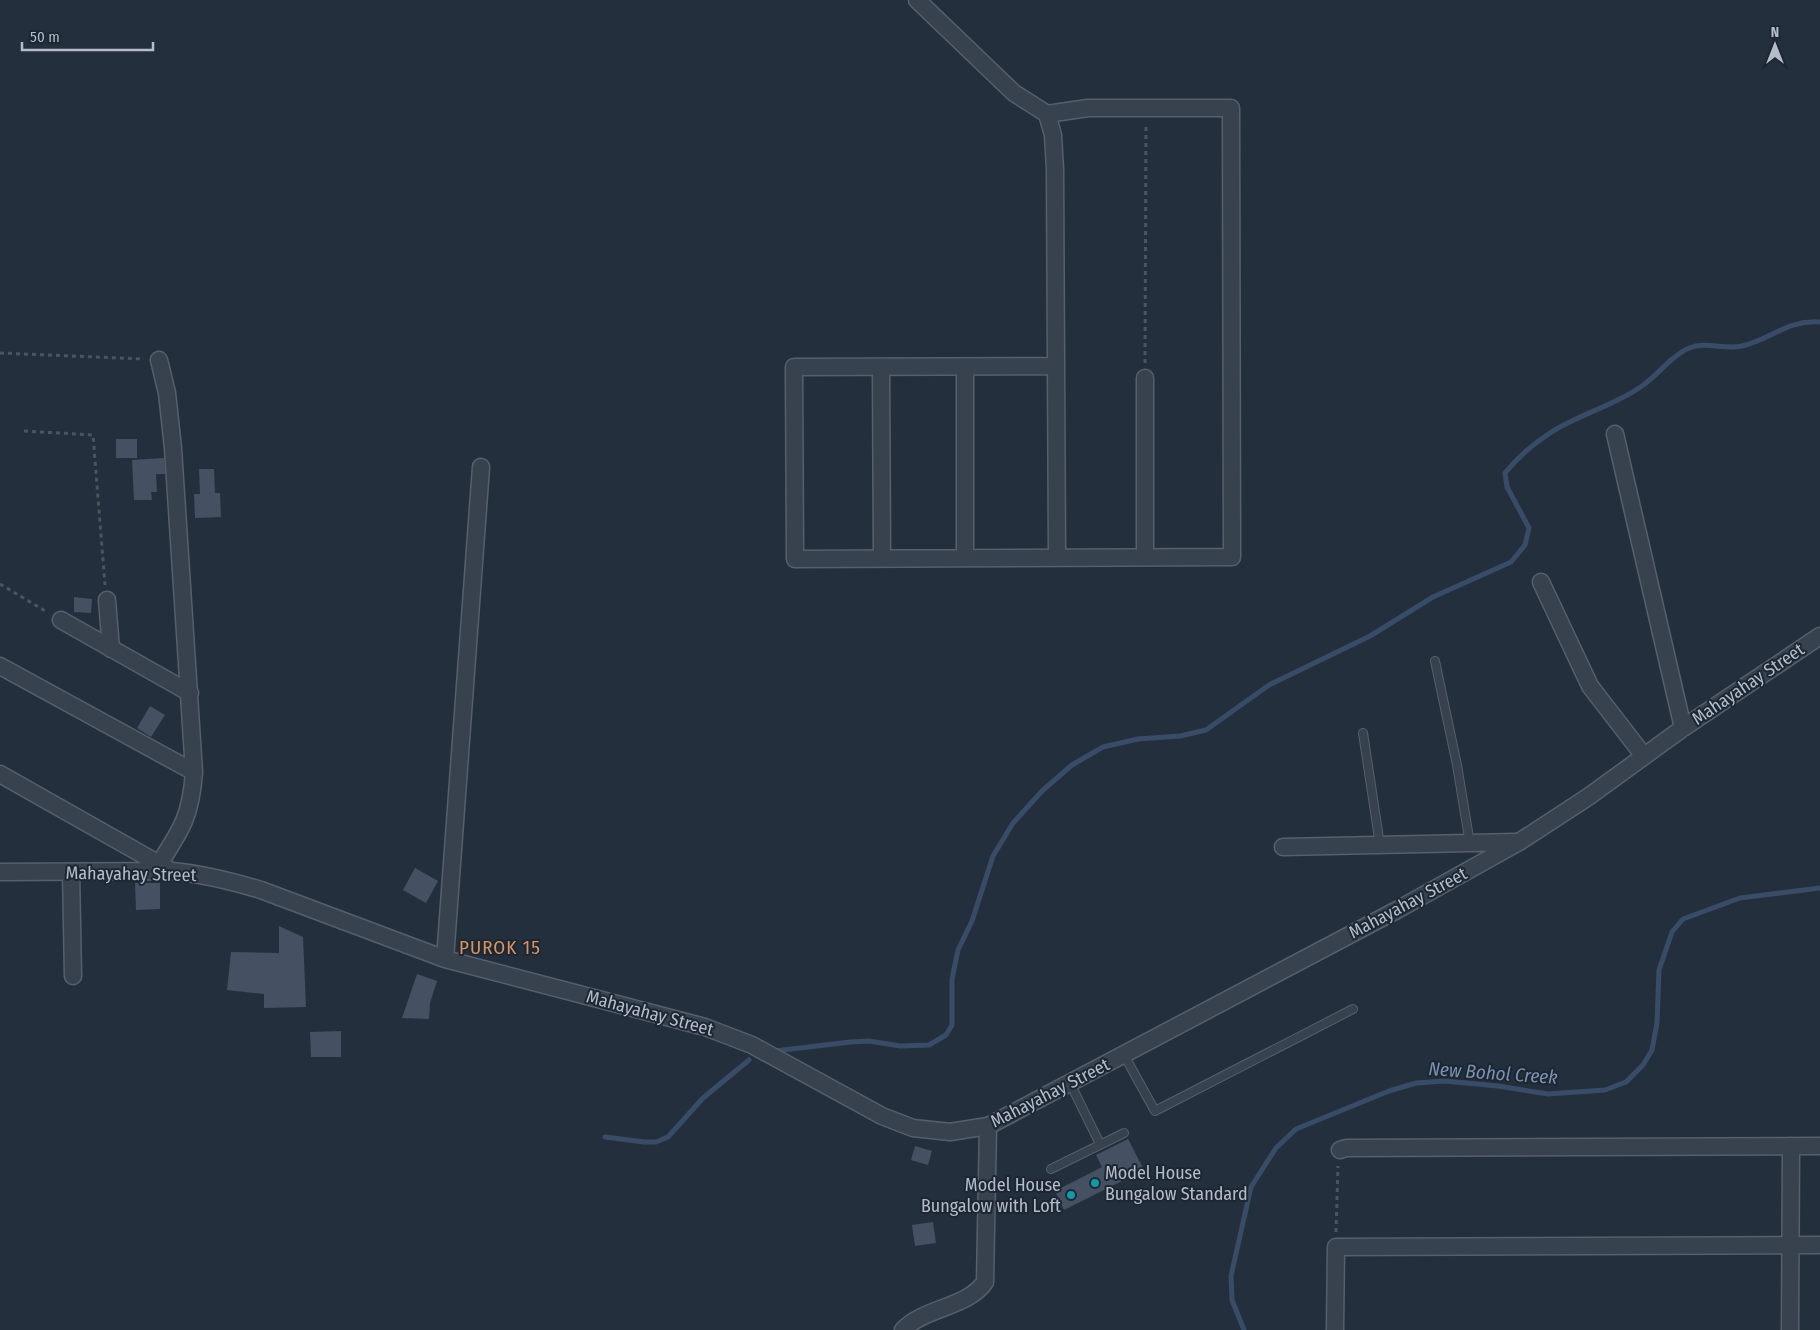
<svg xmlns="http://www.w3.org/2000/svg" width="1820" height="1330" viewBox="0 0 1820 1330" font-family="'Fira Sans Condensed',sans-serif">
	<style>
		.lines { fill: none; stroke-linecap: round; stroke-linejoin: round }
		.stream { stroke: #394c67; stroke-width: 5 }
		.building { fill: #455162 }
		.service-casing { stroke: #565f6c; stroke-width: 10 }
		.minor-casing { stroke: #565f6c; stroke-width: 19 }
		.path { stroke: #44595c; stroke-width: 3; stroke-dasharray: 4 4; stroke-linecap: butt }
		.service { stroke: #38414e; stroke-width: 8 }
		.minor { stroke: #38414e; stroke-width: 16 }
		.culture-dot { fill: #0f9aa8; stroke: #1d2633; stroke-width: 2 }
		.labels { text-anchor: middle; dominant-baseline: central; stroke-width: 4; stroke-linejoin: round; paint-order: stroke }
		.street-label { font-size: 18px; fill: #b4bcc9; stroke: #1d2633 }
		.poi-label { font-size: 18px; fill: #b4bcc9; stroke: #1d2633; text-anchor: start }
		.neighbourhood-label { font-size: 19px; letter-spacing: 1px; fill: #d59563; stroke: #1d2633 }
		.water-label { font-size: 19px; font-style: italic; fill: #7c92b1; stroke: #1d2633 }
	</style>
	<rect width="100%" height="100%" fill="#242f3e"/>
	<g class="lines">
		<path class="stream" d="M775,1051l75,-9 19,-1 31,5 29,-1 17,-10 6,-10v-46l6,-29 14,-29 21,-65 20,-33 29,-32 30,-26 31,-18 35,-8 42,-3 26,-6 63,-45 101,-49 63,-39 78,-35 14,-17 4,-17 -22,-41 -2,-14c13,-16 28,-29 45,-40 29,-19 64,-27 92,-47 16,-11 29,-30 47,-38 17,-7 35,2 53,-2 30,-7 44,-26 78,-24
			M605,1137l39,5h12l12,-5 35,-39 46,-38
			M1244,1330l-12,-30 -1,-24 20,-89 25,-39 20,-19 93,-38 27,-8 29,-2 53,5 50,8 57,-4 21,-8 17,-17 9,-15 5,-27 2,-53 13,-38 11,-13 57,-21 80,-10"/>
	</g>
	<path class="building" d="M116,439h21v19h-21z
		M164,458l1,16h-9l1,18h-6l1,8h-18l-2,-40z
		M199,469h15l1,24h5l1,24 -26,1 -1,-24h6z
		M74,597l18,2 -1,14 -17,-1z
		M150,706l15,9 -14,22 -14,-9z
		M415,868l23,13 -12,22 -23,-13z
		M135,883h25v26l-24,1z
		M279,926l24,11 3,70 -42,1v-14l-37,-4 4,-38 48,1z
		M417,974l20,7 -7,22 -1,16 -27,-1z
		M341,1031v26h-30l-1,-25z
		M1128,1139l16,31 -80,40 -9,-19 47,-24 -6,-12z
		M915,1146l17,5 -4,14 -17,-5z
		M933,1222l3,21 -21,3 -3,-21z"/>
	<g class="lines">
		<defs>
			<path id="service" d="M1435,661l22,104 13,79
				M1363,733l17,112
				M1124,1055l31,56 198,-102
				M1070,1083l30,61
				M1051,1169l73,-36"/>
			<path id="minor" d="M917,0l97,93 33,21 6,21 2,34 2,389
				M1047,114l41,-6h143l1,449 -437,2 -1,-192 262,-1
				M881,367l1,191
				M965,367v191
				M1145,378v179
				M1615,434l68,294
				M1541,582l49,104 54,70
				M107,600l4,49
				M61,620l129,73
				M0,666l194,106
				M0,774l168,95
				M1283,847l233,-5
				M159,864c23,-35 32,-49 35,-92l-21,-324 -6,-55 -8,-33
				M0,872l172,-1c31,3 59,10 89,19l184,69 260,68 47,18 130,71 31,12 37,4 38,-6 409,-216 122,-68 69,-45 95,-69 137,-92
				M71,872l2,104
				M445,959l36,-492
				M1340,1150l6,-2 474,-2
				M903,1330c22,-23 64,-22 82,-48l3,-156
				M1335,1330l1,-83 484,-2
				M1790,1330l1,-184"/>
		</defs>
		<use href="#service" class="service-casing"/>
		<use href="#minor" class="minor-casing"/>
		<path class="path" d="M0,353l144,6
			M1145,363l1,-239
			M24,431l69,4 12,150
			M0,584l47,28
			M1336,1232l2,-66"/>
		<use href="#service" class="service"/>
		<use href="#minor" class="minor"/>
	</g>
	<g class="culture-dot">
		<circle cx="1095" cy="1183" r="5"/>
		<circle cx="1071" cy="1195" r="5"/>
	</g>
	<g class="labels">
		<g class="street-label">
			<text transform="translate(1748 684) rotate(-34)">Mahayahay Street</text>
			<text transform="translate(131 874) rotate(1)">Mahayahay Street</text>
			<text transform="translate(1408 903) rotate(-28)">Mahayahay Street</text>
			<text transform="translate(650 1013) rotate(15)">Mahayahay Street</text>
			<text transform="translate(1050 1093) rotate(-27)">Mahayahay Street</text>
		</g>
		<g class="poi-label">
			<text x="1105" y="1173">Model House<tspan x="1105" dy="21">Bungalow Standard</tspan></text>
			<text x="1061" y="1185" text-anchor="end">Model House<tspan x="1061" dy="21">Bungalow with Loft</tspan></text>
		</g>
		<g class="neighbourhood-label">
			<text x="500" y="947">PUROK 15</text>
		</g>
		<g class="water-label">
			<text transform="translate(1493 1073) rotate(4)">New Bohol Creek</text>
		</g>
	</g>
	<g transform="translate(1775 45)" stroke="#1d2633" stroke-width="4" paint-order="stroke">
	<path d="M0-4L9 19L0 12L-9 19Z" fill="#b4bcc9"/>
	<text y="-8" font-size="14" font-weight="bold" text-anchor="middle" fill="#b4bcc9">N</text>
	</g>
	<path d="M22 42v8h131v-8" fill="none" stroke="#b4bcc9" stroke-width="2.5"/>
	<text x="30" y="42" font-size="15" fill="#b4bcc9" stroke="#1d2633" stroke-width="4" paint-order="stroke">50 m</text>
</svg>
